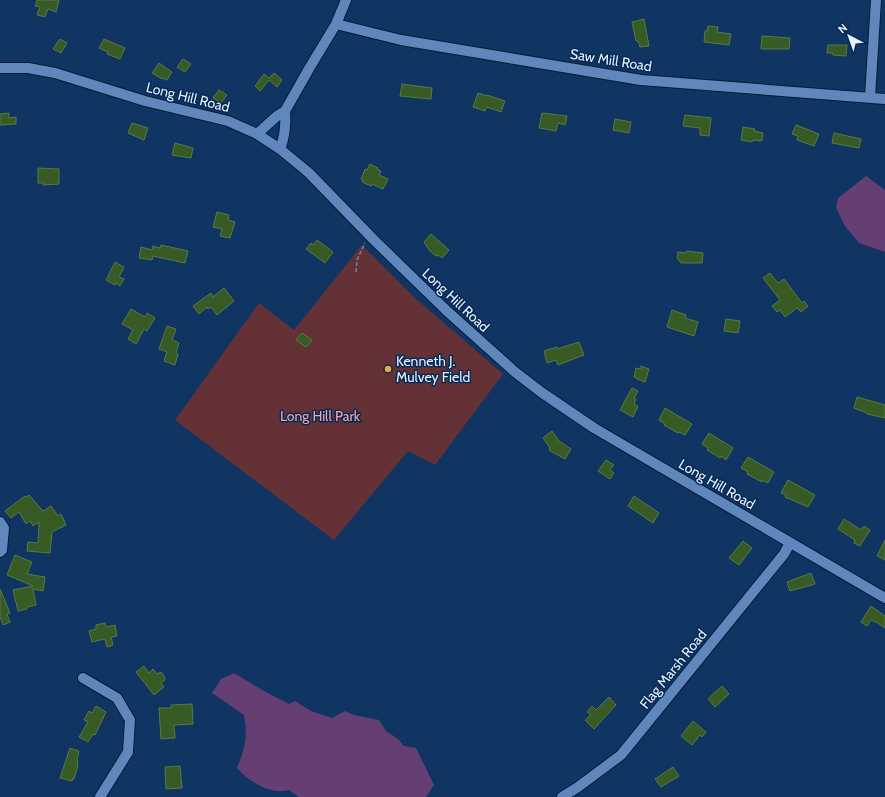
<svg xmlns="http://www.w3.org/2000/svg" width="885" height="797" viewBox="0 0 885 797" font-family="Cabin,sans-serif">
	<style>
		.green { fill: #643236 }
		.water { fill: #653e74 }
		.building { fill: #385b25; stroke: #567b44 }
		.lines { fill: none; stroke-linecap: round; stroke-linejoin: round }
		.minor-casing { stroke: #021c3e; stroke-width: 12 }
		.path { stroke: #6e87a5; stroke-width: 1.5; stroke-dasharray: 4 2; stroke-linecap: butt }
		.minor { stroke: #6087bb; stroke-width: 10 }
		.poi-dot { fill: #eba93a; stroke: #042a57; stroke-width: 1.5 }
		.labels { text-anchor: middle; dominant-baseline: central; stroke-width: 3; stroke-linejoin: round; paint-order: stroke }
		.street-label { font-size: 14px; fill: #e6effa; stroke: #042a57 }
		.poi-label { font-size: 14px; fill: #e6effa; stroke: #042a57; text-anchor: start }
		.park-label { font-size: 14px; fill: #f9a3a8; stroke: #042a57 }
	</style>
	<rect width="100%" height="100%" fill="#103563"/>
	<path class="green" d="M362,245l53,53 88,76 -68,91 -27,-14 -74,89 -159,-120 84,-117 35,27z"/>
	<path class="water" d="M866,176l19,14v62l-26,-9 -14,-17 -9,-18 2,-10z
		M234,673l30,18 25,13 6,-3 16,10 21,7 13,-7 9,4 25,5 7,11 12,8 6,7 12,2 18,37 -8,12h-127l-10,-7c-18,5 -40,-8 -52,-22 8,-20 11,-31 7,-53l-32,-22 9,-14z"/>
	<path class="building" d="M37,0h22l-3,12 -8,-3 -3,8 -8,-2 3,-8 -5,-1z
		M644,19l5,27 -9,1 -2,-6h-2l-4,-19z
		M708,26l10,1 -1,5 14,2 -2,11 -25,-3 1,-11h2z
		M762,36l28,2 -1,11h-28z
		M60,39l7,4 -6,10 -8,-4z
		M104,39l21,9 -5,11 -13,-5 1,-2 -9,-4z
		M828,45h19l-1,11 -13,-1v-2h-6z
		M183,59l8,5 -6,8 -8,-5z
		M159,63l13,9 -5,8 -4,-2 -1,1 -10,-6z
		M274,73l8,7 -5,7 -8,-7 -9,11 -5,-5 9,-12 5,4z
		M402,84l30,4 -1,11 -31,-3z
		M219,90l8,5 -6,8 -8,-5z
		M478,93l9,3v-1l18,6 -4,11 -14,-5 -2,4 -12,-4z
		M9,113v5l7,-1v7l-16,1v-11z
		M542,113l25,3 -2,9 -7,-2 -2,8 -17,-3z
		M685,115l26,3 -2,18 -9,-1v-7l-17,-2z
		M615,119l16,3 -2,11 -16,-3z
		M132,123l16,5 -4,12 -16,-7z
		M796,125l23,9 -5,12 -17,-6 1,-4 -6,-2z
		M743,127l12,2 -1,2 9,2 -1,8 -9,-1 -1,2 -11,-2z
		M834,133l27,6 -2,9 -27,-5z
		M175,143l18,5 -2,10 -19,-3z
		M370,164l8,4 -1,1 4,2 -2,4 9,4 -5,10 -11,-5 -1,2 -9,-4 1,-2 -2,-1 4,-10 2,1z
		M38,168l21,1v15l-16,1 1,-2h-6z
		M217,212l12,3 -1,5 7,2 -5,16 -10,-2 2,-7 -9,-2z
		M431,234l18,16 -7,8 -4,-3 -2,1 -7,-6 -5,-8z
		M317,240l16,12 -8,11 -19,-14 5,-6 2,2z
		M161,245l27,6 -3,12 -32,-7 -1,4 -13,-2 2,-11 11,3 1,-4 7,2z
		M687,251l16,2 -1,10h-21l-4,-5 1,-6 8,1z
		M115,262l9,5 -5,10 5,2 -4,7 -4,-3 -1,2 -9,-5z
		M770,273l8,10 6,-4 18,24 2,-2 4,5 -7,6 -4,-4 -12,9 -5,-7 -3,2 -5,-6 8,-6 -17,-22z
		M224,288l10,13 -17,14 -6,-8 -3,2 -1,-2 -8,7 -6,-8 18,-13 2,4z
		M131,309l14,8 2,-4 8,5 -8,13 -3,-2 -8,15 -8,-5 5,-9 -11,-6z
		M672,310l14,5 -1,3 13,4 -4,14 -27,-9z
		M726,319l14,2 -2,12 -14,-2z
		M167,326l9,3 -4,11 7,3 -3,10 2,1 -3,11 -11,-4 3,-9 -8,-3z
		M302,333l10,7 -6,7 -10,-7z
		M579,342l5,13 -26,10 -2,-5 -9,3 -3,-12 13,-4v2z
		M641,366l8,3 -4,13 -8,-3v-1l-3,-1 2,-9 5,1z
		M632,388l6,3 -4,7 2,1 -2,5 4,2 -5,11 -13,-7z
		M857,397l28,8v13l-18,-4v-1l-13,-5z
		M665,408l27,16 -7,11 -6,-3 -1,1 -14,-8 1,-1 -6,-4z
		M552,431l7,10 12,8 -6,10 -16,-9 1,-2 -7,-10z
		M709,433l24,15 -7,12 -5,-4 -1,2 -13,-8 1,-2 -6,-4z
		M748,457l26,15 -6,11 -6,-3v2l-15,-8 1,-2 -7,-4z
		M606,460l8,5 -4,5 4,3 -4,6 -12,-8z
		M788,480l27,15 -7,12 -23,-10 1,-2 -5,-2z
		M29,495l14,16 8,-5 7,10 3,-2 5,11 -14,7 -2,21 -23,-2 1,-9 10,1 1,-21 -6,4 -3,-5 -4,3 -7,-12 -8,6 -6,-7 20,-15 1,1z
		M634,496l25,17 -6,10 -25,-17z
		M844,519l17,11 3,-4 6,4 -10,16 -6,-3 1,-3 -17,-11z
		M885,540v20l-8,-4z
		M743,541l9,7 -13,17 -10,-7z
		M15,555l17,7 -5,12 18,3 -2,14 -10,-2 3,16 -9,2v2l-9,2 -5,-21 20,-4 -26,-11z
		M811,573l4,11 -25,7 -3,-9z
		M0,589l10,24 -3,1 3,8 -7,3 -3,-8z
		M871,606l14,10v12l-9,-6h-1l-4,-2 -4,6 -6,-4z
		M105,623l1,4 9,-2 2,11 -6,1 2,8 -6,2 -2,-8 -13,3 -3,-11 7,-2v-4z
		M144,666l5,7 4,-4 4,5 4,-2 3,4 1,4 -4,3 3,4 -10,8 -18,-23z
		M722,686l7,8 -14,13 -7,-8z
		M609,697l7,8 -22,24 -9,-9 6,-5 -4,-3 5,-6 4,4z
		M192,704l1,20 -19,1 1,13 -14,1 -2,-31h12v-3z
		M96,706l10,6 -11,23 -2,-1 -5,8 -9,-5 9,-15 -4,-2 5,-9 3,2z
		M693,721l13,11 -4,5 -2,-2 -8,10 -11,-9z
		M70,748l9,3 -2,9 1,1 -1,5h1l-4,13 -1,-1 -1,3 -12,-3z
		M180,766l2,22 -16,1 -1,-22z
		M673,767l6,9 -18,11 -6,-8z"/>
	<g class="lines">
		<defs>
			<path id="minor" d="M336,24l65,16 240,40 244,19
				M0,68h28l27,5 90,28 83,20 29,13 23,15 29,24 65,67 73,71 68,61 26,20 53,36 291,170
				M870,97l6,-97
				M257,134l20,-18 8,-5 25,-44 26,-43 10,-24
				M280,149c5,-12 6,-25 5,-38
				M0,522l4,6 -2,22 -2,2
				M83,678l34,20 13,22 -2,32 -28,45
				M562,797l16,-10 43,-32 163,-201 6,-11"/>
		</defs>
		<use href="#minor" class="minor-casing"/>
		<path class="path" d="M356,272l1,-12 8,-17"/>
		<use href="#minor" class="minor"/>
	</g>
	<circle class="poi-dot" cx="388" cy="369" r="4"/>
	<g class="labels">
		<g class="street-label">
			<text transform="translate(611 60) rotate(9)">Saw Mill Road</text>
			<text transform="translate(188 97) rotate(14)">Long Hill Road</text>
			<text transform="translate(456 300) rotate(43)">Long Hill Road</text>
			<text transform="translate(717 484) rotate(30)">Long Hill Road</text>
			<text transform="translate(673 669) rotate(-51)">Flag Marsh Road</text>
		</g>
		<g class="poi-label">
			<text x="396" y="361">Kenneth J.<tspan x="396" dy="16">Mulvey Field</tspan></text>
		</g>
		<g class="park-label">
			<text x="320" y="416">Long Hill Park</text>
		</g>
	</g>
	<g transform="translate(849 36) rotate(319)" stroke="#042a57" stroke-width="3" paint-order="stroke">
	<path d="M0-3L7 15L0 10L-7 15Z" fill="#e6effa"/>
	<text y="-6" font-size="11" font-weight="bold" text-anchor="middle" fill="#e6effa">N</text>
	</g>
</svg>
